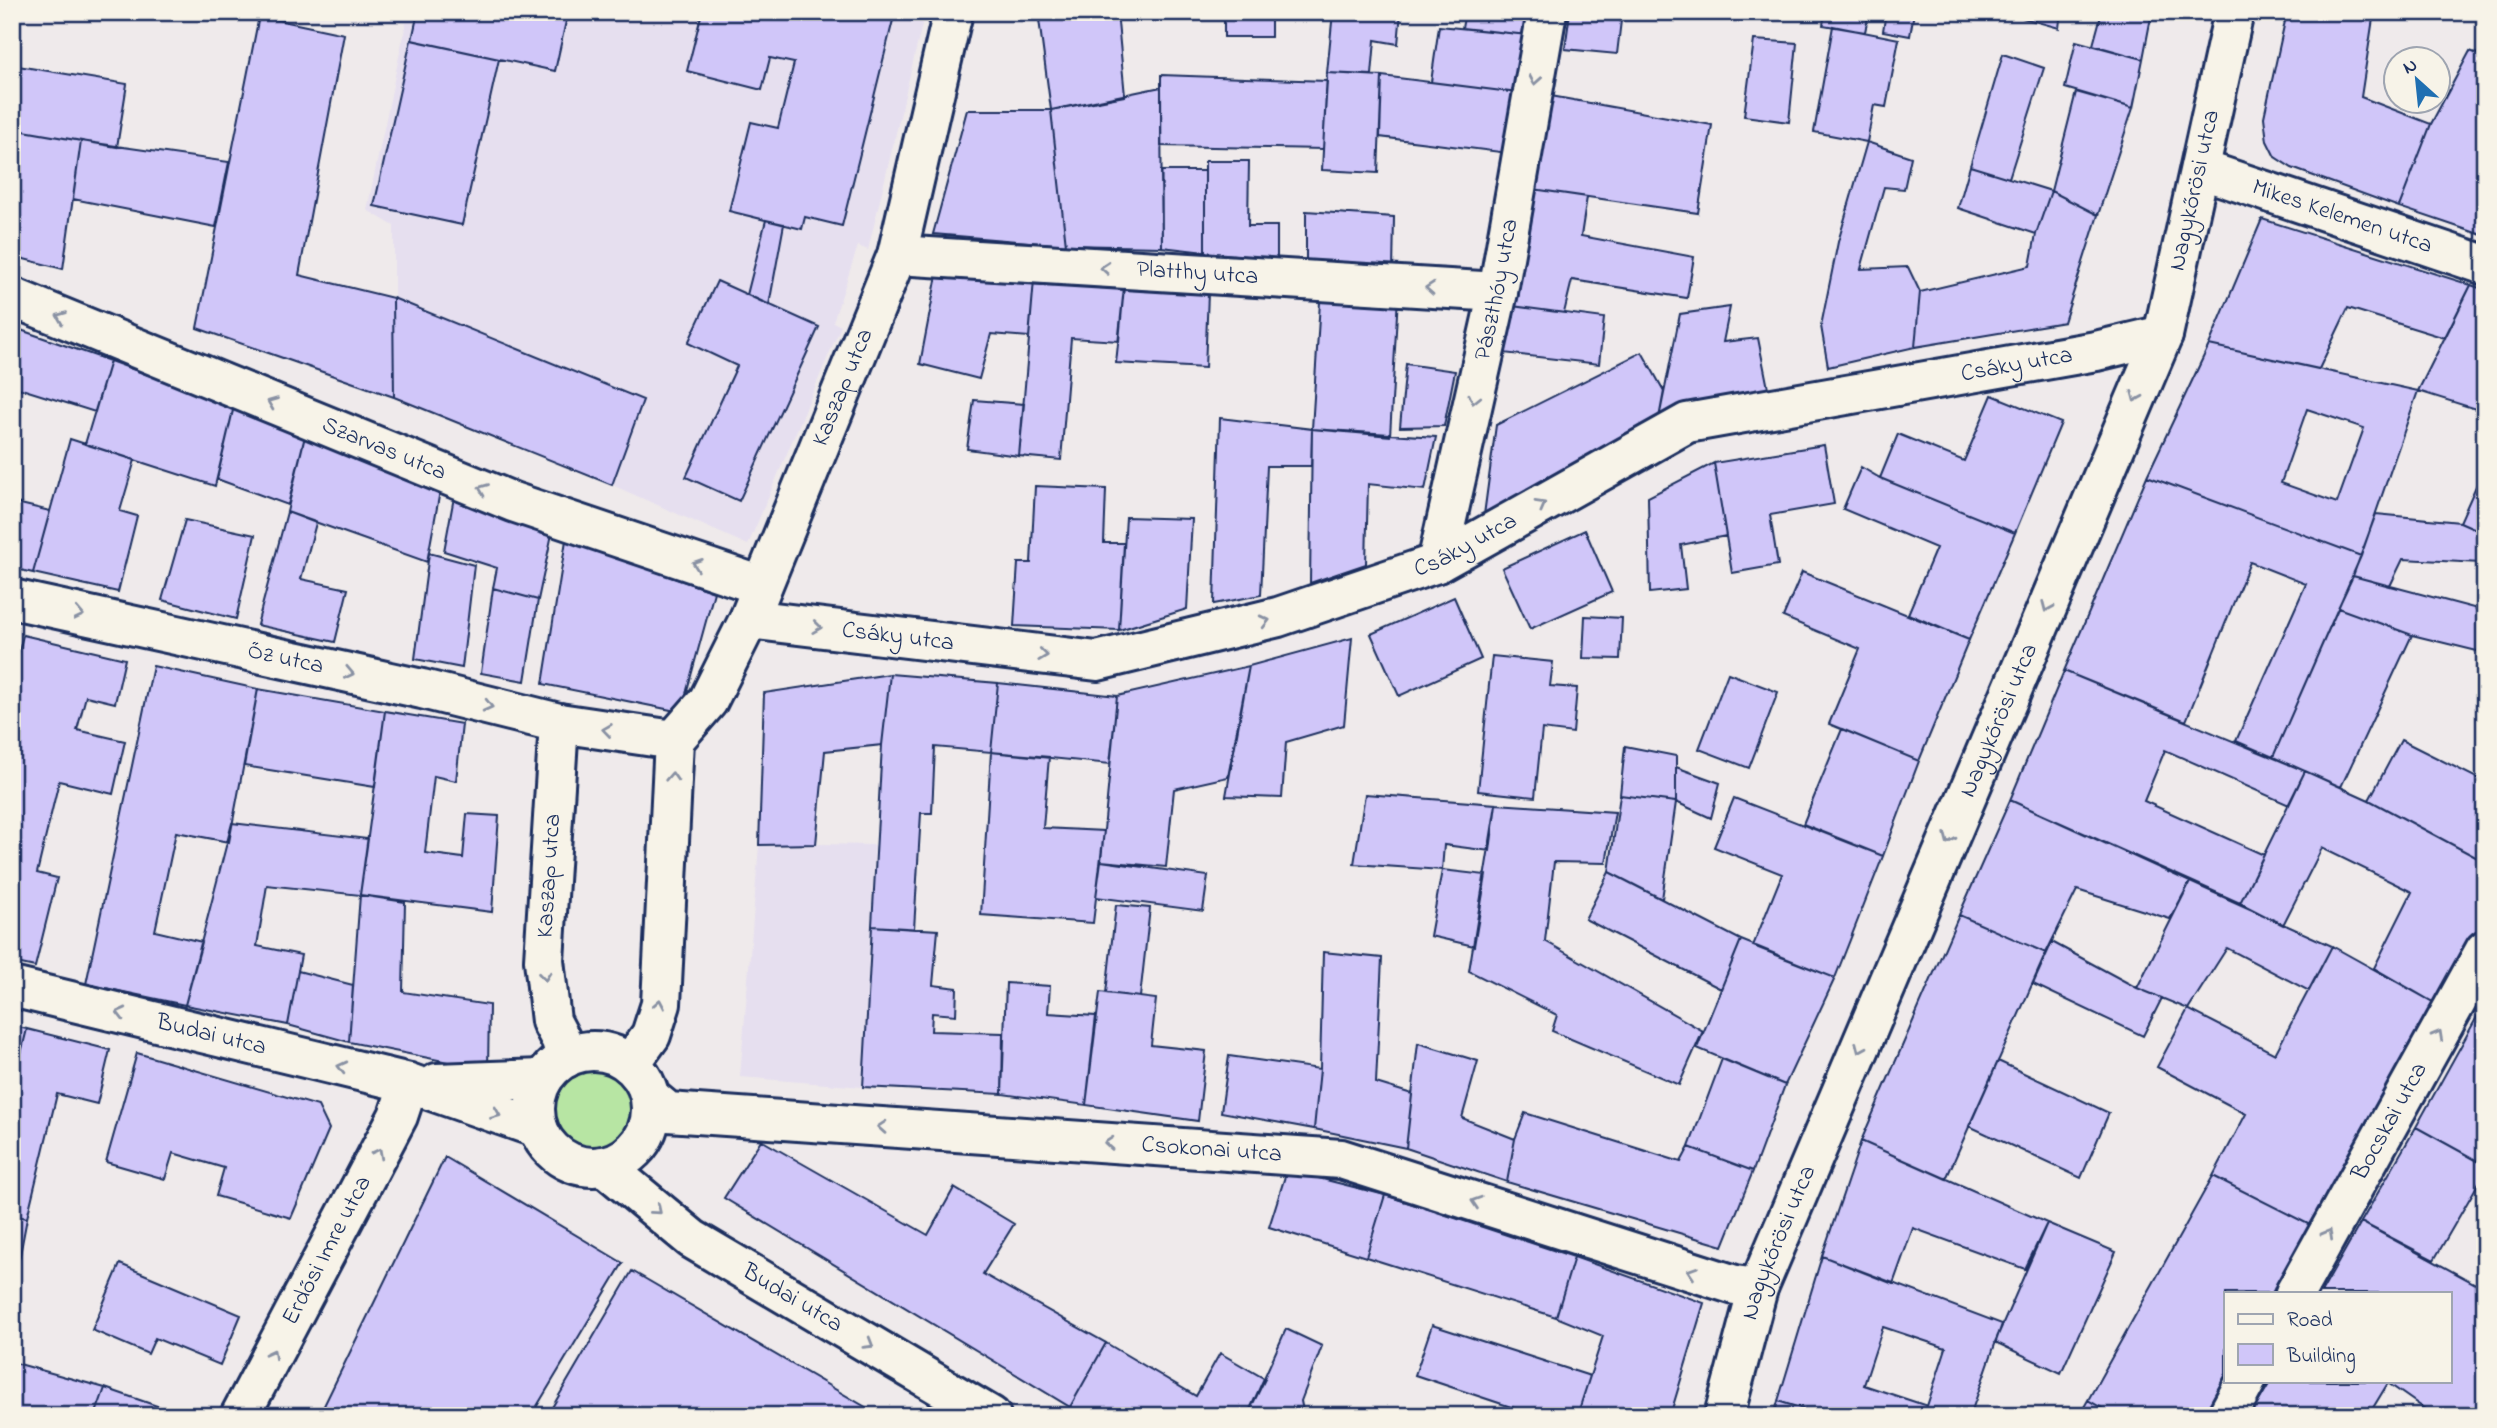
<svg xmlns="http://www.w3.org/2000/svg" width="2497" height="1428" viewBox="0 0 2497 1428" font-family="'Indie Flower',sans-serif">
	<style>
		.built { fill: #e6dfef }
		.green { fill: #b7e5a3; stroke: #698a80; stroke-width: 2 }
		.building { fill: #d0c6f9; stroke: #1b2f5e; stroke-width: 2; fill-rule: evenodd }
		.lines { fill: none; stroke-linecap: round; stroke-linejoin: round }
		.minor-casing { stroke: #1b2f5e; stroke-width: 44 }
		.tertiary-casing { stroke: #1b2f5e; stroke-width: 44 }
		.minor { stroke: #f7f3e8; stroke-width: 38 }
		.tertiary { stroke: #f7f3e8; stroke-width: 38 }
		.oneway { stroke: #8991a3 }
		.labels { text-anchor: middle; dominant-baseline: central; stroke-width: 7; stroke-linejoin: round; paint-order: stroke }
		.street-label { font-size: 24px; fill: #1b2f5e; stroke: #f7f3e8 }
	</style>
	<rect width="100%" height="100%" fill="#efeaeb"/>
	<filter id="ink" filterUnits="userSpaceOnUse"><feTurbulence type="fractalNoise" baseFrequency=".0143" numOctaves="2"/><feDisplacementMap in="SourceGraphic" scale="14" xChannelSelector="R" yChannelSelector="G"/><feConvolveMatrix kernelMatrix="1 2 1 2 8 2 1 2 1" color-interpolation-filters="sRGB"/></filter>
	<g filter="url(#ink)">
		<path class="built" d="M353,12h572l-57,238 -10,-4 -25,76 8,4 -93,219 -136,-60 -218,-88v-171l-27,-16 39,-187z
			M816,844l59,1 -12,242 -123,-10 19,-232z"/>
		<path class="green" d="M552 1110a41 41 0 1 1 82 0a41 41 0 1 1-82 0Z"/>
		<path class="building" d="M99,12h74v5z
			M418,12h150l-13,59 -143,-31z
			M702,12h193l-53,214 -37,-9 -3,12 -73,-18 22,-89 27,6 16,-65 -24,-5 -8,32 -75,-19z
			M1038,12h79l8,84 -74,14z
			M1224,12h47v25h-47z
			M1333,12h68l-3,32 -23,-4 -3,35 -45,-2z
			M1465,12h67l-4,23 -66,-7z
			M1570,12h52l-5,42 -52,-5z
			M1825,12h44l-4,20 -42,-7z
			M1886,12h28l-4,24 -27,-5z
			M2025,12h36l-2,16 -36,-10z
			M2102,12h50l-9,47 -50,-14z
			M2287,12h87l-13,85 70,27 -32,83 -107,-39 -17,-11 -8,-16 -3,-24z
			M259,16l85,18 -45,241 94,23 1,99 -197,-69z
			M1439,26l89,9 -10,58 -87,-11z
			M1833,26l66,13 -13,68 -12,-2 -7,37 -53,-10z
			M411,40l88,19 -37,166 -88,-19z
			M1754,40l43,3 -8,79 -45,-6z
			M2076,41l67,18 -10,49 -68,-20z
			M2470,51l15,6v179l-86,-29 32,-83z
			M2003,54l41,14 -35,110 -39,-12z
			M12,65l115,19 -10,63 -105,-18z
			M1327,73l55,3 -4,97 -56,-3z
			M1161,75l166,6 -4,68 -162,-3z
			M1382,76l136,17 -10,60 -128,-16z
			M1161,87l1,160 -96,-2 -15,-135z
			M2076,92l57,16 -35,107 -47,-24z
			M1551,96l161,29 -14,88 -165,-24z
			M967,110h84l15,135 -133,-11z
			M12,129l69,12 -18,128 -51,-13z
			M81,141l148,21 -13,65 -143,-28z
			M1867,142l44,15 -7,32 -20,-2 -23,82 47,-2 12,25 -5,55 -87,20 -7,-41 17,-84z
			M1205,161h44l-1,65h29v33l-72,-7z
			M1970,166l81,25 -15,43 -78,-26z
			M1161,171h44v81l-43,-5z
			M1533,189l54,8 -6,39 113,21 -7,41 -115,-18 -8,33 -52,-7z
			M2051,191l47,24 -34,107 -149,25 5,-55 110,-26 6,-32z
			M1306,211l88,6 -1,56 -87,-6z
			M2262,219l209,66 -26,53 -97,-30 -29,61 -110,-24z
			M766,220l18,4 -15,81 -22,-10z
			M937,275l97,5 -5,57 -38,-3 -12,45 -59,-15z
			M1034,280l90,7 -5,54 -48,-3 -10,122 -42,-4z
			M717,281l102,46 -80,174 -53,-24 51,-111 -49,-23z
			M2471,285l14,5v122l-67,-21z
			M1321,286l77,10 -8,140 -78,-7z
			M1124,287l84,6 -3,75 -89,-5z
			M393,298l250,102 -31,85 -218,-88z
			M1512,306l92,12 -5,46 -96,-11z
			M1730,307l-7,35 35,-4 11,55 -110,25 21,-104z
			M12,327l98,34 -15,51 -83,-26z
			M2209,345l209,46 -57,165 -214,-80zM2307,409l57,19 -27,75 -56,-20z
			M1642,352l22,39 -5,27 -175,97 12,-90z
			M110,361l124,45 -19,80 -130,-42z
			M1406,364l49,7 -11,55 -44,1z
			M1992,395l69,28 -46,110 -135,-55 18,-44 66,27z
			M974,400l50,4 -5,52 -52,-7z
			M234,406l71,30 -17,69 -71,-26z
			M1220,418l92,11 -1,37h-44l-6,129 -47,9z
			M1312,429l124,8 -11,53 -57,-6 -2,80 -56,19z
			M305,436l135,55 -13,71 -140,-50z
			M70,439l65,21 -15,51 17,5 -19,76 -85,-19z
			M1824,445l10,59 -64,11 8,50 -46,8 -18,-110z
			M1714,463l12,73 -45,9 5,44 -36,4 -2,-96z
			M2485,466v67l-25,-11z
			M1861,467l19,11 135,55 -46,107 -61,-26 28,-66 -93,-39z
			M2147,476l214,80 -88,201 -37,-16 70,-157 -56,-22 -64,159 -122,-50z
			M1035,486l71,3 -2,54h20l-5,87 -105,-4 4,-63h13z
			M454,497l98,37 -14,66 -45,-12 4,-20 -53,-17z
			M12,502l38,9 -17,62 -21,-5z
			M287,512l29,11 -15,56 47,10 -13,53 -78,-17z
			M2376,514l84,8 25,11v22l-4,8 -78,-4 -13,27 -37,-10z
			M1126,517l66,2 -5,90 -68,21z
			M185,520l70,15 -19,84 -74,-19z
			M1585,530l27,62 -82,37 -28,-61z
			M566,540l148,52 -33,120 -138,-28z
			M429,553l45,12 -12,103 -47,-9z
			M1802,572l167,68 -50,121 -90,-37 31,-75 -77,-32z
			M2353,576l132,35v42l-73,-18 -74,-27z
			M493,588l45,12 -13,81 -44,-8z
			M1454,597l27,62 -82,37 -28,-62z
			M2338,608l74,27 -71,152 -68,-30z
			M1585,616l37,2 -2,41 -37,-1z
			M23,635l102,24 -10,44 -29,-7 -9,34 48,11 -12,53 -54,-13 -22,92 20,5 -22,89 -23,-5v-281z
			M1352,638l-8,87 -58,17 -4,56 -56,-2 23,-130z
			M1492,656l61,6 -3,24 27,2 -4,45 -31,-4 -7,68 -57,-6z
			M153,666l105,23 -29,153 -53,-10 -21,99 47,11 -17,63 -99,-21z
			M1249,666l-21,111 -54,12 -8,78 -65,-6 16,-165z
			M2064,671l241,100 -16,34 -124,-55 -21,51 120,54 -24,48 -230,-103z
			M1728,673l50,19 -29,76 -50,-19z
			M890,674l-8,71 -57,6 -9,93 -57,1 5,-152z
			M890,674l108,9 -7,69 -56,-5 -3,66h-11l-7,116 -42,-3 10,-181z
			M998,683l119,13 -7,68 -119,-12z
			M258,689l127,22 -10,76 -131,-21z
			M385,711l77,13 -6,57 -22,-5 -9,77 38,5 4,-44 32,2 -7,96 -132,-17z
			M1842,729l77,32 -36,95 -80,-32z
			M2401,740l84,42v80l-116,-62z
			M1625,746l51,10v46l-56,-7z
			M991,752l58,5 -6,71 61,3 -11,92 -112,-8z
			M1676,767l44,16 -9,35 -35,-16z
			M2305,771l64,29 116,62v62l-47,81 -64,-37 38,-76 -90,-44 -39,77 -43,-22z
			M1365,794l131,10 -6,47 -46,-6 -2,25 -88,-6z
			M1620,795l56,7 -14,97 -53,-27z
			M1734,798l149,58 -48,122 -82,-32 29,-72 -68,-27z
			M2010,800l180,82 -20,37 -93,-29 -31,63 -87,-38z
			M1496,804l119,8 -9,51 -52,-1 -9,79 158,90 -24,54 -127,-54 5,-16 -88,-44z
			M232,823l136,16 -8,56 -93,-10 -10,61 44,9 -13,70 -103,-20z
			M1101,861l107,15 -5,35 -107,-14z
			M1442,870l44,5 -12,71 -44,-10z
			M1609,872l132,68 -20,49 -136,-70z
			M2190,882l142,64 -23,45 -82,-43 -39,61 -51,-21z
			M360,895l45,7 -2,90 86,13 -1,65 -139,-28z
			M1116,905l34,3 -10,89 -34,-4z
			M1959,915l87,38 -100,226 -85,-38z
			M872,926l66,4 -5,55 24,3 -1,27 -24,-2 -1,18 72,2 -1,61 -139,-7z
			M1741,940l94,38 -50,107 -88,-37z
			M2052,942l85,46 25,10 -19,38 -110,-52z
			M2332,946l106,59 -128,220 -97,-49 33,-62 -89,-47 31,-58 87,45z
			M1323,952l59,6 -6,125 36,11 -6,54 -92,-19 6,-60z
			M298,971l55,14 -4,57 -61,-17z
			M1006,983l44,3 -2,27 48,3 -10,89 -84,-11z
			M1100,992l56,7 -5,46 55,6 -8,70 -112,-16z
			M2478,1015l7,4v146l-69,-38z
			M12,1026l15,3 -15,60z
			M27,1029l83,21 -13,54 -40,-10 -30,124 -15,-3v-126z
			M1418,1043l60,18 -16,57 53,21 -8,43 -101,-34z
			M137,1053l181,53 11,23 -38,89 -75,-22 8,-28 -51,-15 -8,26 -59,-17z
			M1229,1056l91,13 -6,60 -93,-17z
			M1722,1059l63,26 -32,86 -64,-24z
			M1998,1061l111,52 -28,65 -112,-52z
			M1525,1113l156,49 8,-15 64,24 -30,75 -216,-64 8,-43z
			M2416,1127l69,38v7l-51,88 -73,-38z
			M761,1140l167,95 26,-47 60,36 -31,50 123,69 -36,64 -346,-209z
			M1861,1141l186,82 -22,46 -112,-41 -20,56 -71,-28z
			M445,1157l178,106 -92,153h-212z
			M1287,1170l98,25 -19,62 -97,-30z
			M2213,1176l97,49 -38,68h-46v83l-22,40h-88l-28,-16z
			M1385,1195l189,62 -18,60 -190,-60z
			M12,1215l15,3 -15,79z
			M2361,1222l124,67v127h-50l-50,-35h65v-88h-129z
			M2047,1223l69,29 -55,121 -66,-31z
			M1822,1256l180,68 -32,92h-145l-47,-15zM1883,1327l63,21 -19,58 -63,-21z
			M1574,1257l130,46 -34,113h-93l26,-80 -47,-19z
			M120,1264l121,51 -21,50 -65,-27 -7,16 -56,-24z
			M632,1271l249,145h-334z
			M1432,1325l158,51 -13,40h-39l-123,-41z
			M1286,1329l36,17 -21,55 3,15h-57z
			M1106,1343l90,53 24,-43 45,26 -18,37h-161l-16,-9z
			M12,1362l93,26 -10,28h-63l-20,-5z
			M2271,1381h114l3,2 -20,33h-118z
			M105,1388l81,28h-91z
			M2088,1400l28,16h-37z
			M1778,1401l47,15h-51z"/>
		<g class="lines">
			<defs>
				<g id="minor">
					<path id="s1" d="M2200,169l285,96"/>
					<path id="s2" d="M897,255l601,37"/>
					<path id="s3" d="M12,297l501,205 249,84"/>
					<path id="s4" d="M1437,563l61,-271 49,-280"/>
					<path id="s5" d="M12,599l410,90 137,34"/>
					<path id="s6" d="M749,619l348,42 181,-44 159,-54 250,-140 409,-72 67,-16"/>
					<path id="s7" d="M12,987l397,96 129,45"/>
					<circle cx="593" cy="1109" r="58"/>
					<path id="s8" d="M566,1058l-5,-18 -10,-19 -7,-61 15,-237 115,17"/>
					<path id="s9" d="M630,1064l21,-29 10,-31 13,-264 34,-39 41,-82 148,-364 56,-243"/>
					<path d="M437,1083l106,-4"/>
					<path id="s10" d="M651,1098l17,14 673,47 394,126 23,3"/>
					<path id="s11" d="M604,1166l88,73 299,177"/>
					<path id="s12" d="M2295,1293l190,-343"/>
					<path id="s13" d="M240,1416l158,-300 11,-33"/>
					<path d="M2227,1416l19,-35"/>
				</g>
				<g id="tertiary">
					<path id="s14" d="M1724,1416l34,-128 405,-953 71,-323"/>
				</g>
			</defs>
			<use href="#minor" class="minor-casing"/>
			<use href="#tertiary" class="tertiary-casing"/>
			<use href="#minor" class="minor"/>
			<use href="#tertiary" class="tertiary"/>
		</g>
		<defs><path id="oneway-chevron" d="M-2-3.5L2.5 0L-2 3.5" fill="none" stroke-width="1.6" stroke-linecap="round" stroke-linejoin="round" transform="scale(1.75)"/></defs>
		<g class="oneway">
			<use href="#oneway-chevron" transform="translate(1535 80) rotate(100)"/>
			<use href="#oneway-chevron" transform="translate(1105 268) rotate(-176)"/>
			<use href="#oneway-chevron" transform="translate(1430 288) rotate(-176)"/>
			<use href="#oneway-chevron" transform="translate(61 317) rotate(-158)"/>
			<use href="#oneway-chevron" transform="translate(2136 397) rotate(113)"/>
			<use href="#oneway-chevron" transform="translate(1474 399) rotate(103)"/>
			<use href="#oneway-chevron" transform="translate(272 403) rotate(-158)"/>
			<use href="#oneway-chevron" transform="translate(483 489) rotate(-158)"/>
			<use href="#oneway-chevron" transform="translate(1541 505) rotate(-29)"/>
			<use href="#oneway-chevron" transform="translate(697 564) rotate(-161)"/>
			<use href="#oneway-chevron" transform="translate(2047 607) rotate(113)"/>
			<use href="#oneway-chevron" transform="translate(79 614) rotate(12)"/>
			<use href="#oneway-chevron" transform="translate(1265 621) rotate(-14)"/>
			<use href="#oneway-chevron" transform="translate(817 627) rotate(7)"/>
			<use href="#oneway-chevron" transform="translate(1043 655) rotate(7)"/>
			<use href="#oneway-chevron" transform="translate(349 673) rotate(12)"/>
			<use href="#oneway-chevron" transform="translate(488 706) rotate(14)"/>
			<use href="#oneway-chevron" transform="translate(607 730) rotate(-172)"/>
			<use href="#oneway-chevron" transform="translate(672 777) rotate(-87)"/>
			<use href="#oneway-chevron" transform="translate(1949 839) rotate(113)"/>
			<use href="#oneway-chevron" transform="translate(545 976) rotate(84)"/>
			<use href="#oneway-chevron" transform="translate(659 1004) rotate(-80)"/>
			<use href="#oneway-chevron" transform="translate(121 1013) rotate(-166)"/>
			<use href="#oneway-chevron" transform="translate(2438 1035) rotate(-61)"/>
			<use href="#oneway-chevron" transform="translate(1860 1048) rotate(113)"/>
			<use href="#oneway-chevron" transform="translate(342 1067) rotate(-166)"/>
			<use href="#oneway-chevron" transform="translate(496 1114) rotate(22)"/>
			<use href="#oneway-chevron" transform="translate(882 1127) rotate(-176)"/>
			<use href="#oneway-chevron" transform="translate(1109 1143) rotate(-176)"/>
			<use href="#oneway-chevron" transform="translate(378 1153) rotate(-62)"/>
			<use href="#oneway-chevron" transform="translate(1476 1202) rotate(-162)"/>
			<use href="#oneway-chevron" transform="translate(657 1210) rotate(40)"/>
			<use href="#oneway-chevron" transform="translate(2328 1234) rotate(-61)"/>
			<use href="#oneway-chevron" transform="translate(1692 1272) rotate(-162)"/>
			<use href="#oneway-chevron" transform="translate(869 1344) rotate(31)"/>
			<use href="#oneway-chevron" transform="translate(272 1354) rotate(-62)"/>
		</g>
	</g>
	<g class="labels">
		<g class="street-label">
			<text stroke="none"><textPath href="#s14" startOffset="1316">Nagykőrösi utca</textPath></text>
			<text stroke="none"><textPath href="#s1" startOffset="150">Mikes Kelemen utca</textPath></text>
			<text stroke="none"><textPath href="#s2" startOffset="301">Platthy utca</textPath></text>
			<text stroke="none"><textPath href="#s4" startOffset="280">Pászthóy utca</textPath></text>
			<text stroke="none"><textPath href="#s6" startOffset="1326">Csáky utca</textPath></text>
			<text stroke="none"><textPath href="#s9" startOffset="726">Kaszap utca</textPath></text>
			<text stroke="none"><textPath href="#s3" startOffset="402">Szarvas utca</textPath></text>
			<text stroke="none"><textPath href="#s6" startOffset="738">Csáky utca</textPath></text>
			<text stroke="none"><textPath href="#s6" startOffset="150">Csáky utca</textPath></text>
			<text stroke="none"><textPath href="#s5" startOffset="280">Őz utca</textPath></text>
			<text stroke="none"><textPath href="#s14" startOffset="749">Nagykőrösi utca</textPath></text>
			<text stroke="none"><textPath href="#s8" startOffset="186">Kaszap utca</textPath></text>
			<text stroke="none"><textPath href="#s7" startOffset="205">Budai utca</textPath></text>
			<text stroke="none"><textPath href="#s12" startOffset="196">Bocskai utca</textPath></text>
			<text stroke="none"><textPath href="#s10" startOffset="567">Csokonai utca</textPath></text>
			<text stroke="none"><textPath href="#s14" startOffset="182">Nagykőrösi utca</textPath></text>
			<text stroke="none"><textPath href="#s13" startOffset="187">Erdősi Imre utca</textPath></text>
			<text stroke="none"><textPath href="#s11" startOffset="231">Budai utca</textPath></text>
		</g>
	</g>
	<rect width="2497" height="1428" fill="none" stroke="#f7f3e8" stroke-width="42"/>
	<rect x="21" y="21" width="2455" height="1386" fill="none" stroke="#1b2f5e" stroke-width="2.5" filter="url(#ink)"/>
	<rect x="2224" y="1292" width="228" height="91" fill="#f7f3e8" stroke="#9fa5b1" stroke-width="2"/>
	<rect x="2238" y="1314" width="35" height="10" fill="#f7f3e8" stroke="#9fa5b1" stroke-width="2"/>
	<text x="2287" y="1326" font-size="21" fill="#1b2f5e">Road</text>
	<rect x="2238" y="1344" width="35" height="21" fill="#d0c6f9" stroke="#9fa5b1" stroke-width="2"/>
	<text x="2287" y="1362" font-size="21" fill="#1b2f5e">Building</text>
	<g transform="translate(2417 80) rotate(333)"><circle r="33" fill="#f7f3e8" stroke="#9fa5b1" stroke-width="2"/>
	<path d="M0-5L12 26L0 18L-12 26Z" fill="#1f6fb2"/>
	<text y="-10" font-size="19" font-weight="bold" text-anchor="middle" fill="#1b2f5e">N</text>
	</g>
</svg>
